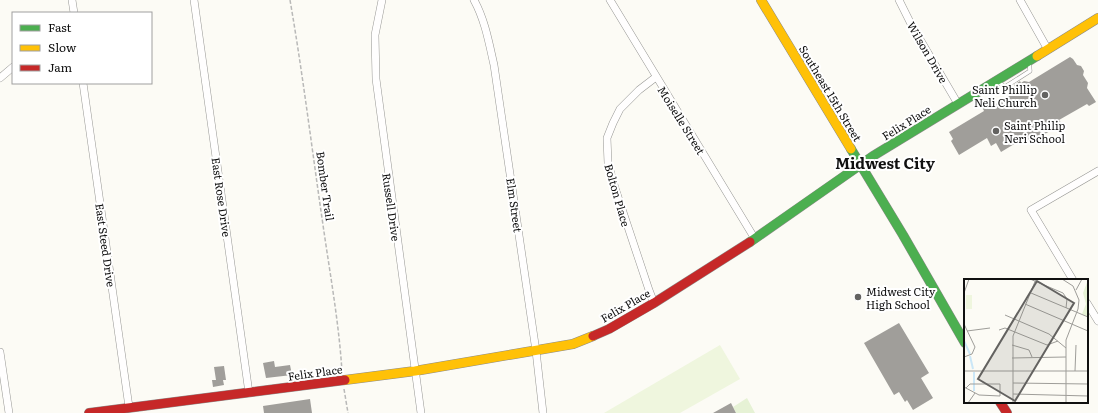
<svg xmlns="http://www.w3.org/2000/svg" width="1098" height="413" viewBox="0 0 1098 413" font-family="Literata,serif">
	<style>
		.green { fill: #e6f2d5 }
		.pitch { fill: #eff6de }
		.building { fill: #a09e9a }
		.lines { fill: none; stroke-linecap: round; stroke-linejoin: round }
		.lane-casing { stroke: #969693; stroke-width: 4.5 }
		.street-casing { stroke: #969693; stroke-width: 8 }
		.fast-casing { stroke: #8d8c8a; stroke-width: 10 }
		.slow-casing { stroke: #8d8c8a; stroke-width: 10 }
		.jam-casing { stroke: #8d8c8a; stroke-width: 10 }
		.path { stroke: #b9b9b8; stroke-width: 1.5; stroke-dasharray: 4 2; stroke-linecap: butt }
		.lane { stroke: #fffefe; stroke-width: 3.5 }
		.street { stroke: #fffefe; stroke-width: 7 }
		.fast { stroke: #4caf50; stroke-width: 9 }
		.slow { stroke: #ffc107; stroke-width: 9 }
		.jam { stroke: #c62828; stroke-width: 9 }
		.poi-dot { fill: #636260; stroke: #fff; stroke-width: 1.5 }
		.labels { text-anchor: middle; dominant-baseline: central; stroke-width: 4; stroke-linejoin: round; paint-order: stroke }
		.street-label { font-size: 11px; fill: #101010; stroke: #fff }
		.poi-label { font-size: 11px; fill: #101010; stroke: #fff; text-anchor: start }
		.district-label { font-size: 15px; font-weight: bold; fill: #101010; stroke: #fff }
		.inset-river { fill: none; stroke: #cbe7f7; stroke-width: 2 }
		.inset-road { fill: none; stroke: #9e9d99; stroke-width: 1 }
		.view { fill: #636260; fill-opacity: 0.15; stroke: #636260; stroke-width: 2 }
		.inset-edge { fill: none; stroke: #101010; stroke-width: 2 }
	</style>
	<rect width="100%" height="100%" fill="#fcfbf5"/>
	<path class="green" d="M747,398l8,15h-19l-3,-6z"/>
	<path class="pitch" d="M720,345l20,34 -60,34h-76z"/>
	<path class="building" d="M1070,57l3,2 4,6 4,1 3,5 -1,4 5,8 -1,5 9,14 -7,4 -2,-2 -28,16 3,4 -36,21 -5,-5 -20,12 -5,-9 -5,3 -4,-8 -28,17 -8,-14 2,-2 -4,-7 35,-21 -2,-4 9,-5 3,3 23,-14 -3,-6 6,-4 1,2 3,-2 5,1z
		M899,323l30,50 -8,5 12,20 -20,12 -6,-10 -2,2 -6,-10 -5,3 -30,-52z
		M274,361l1,6 15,-2 2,10 -26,3 -3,-15z
		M224,366l2,14h-3l1,5 -11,2 -1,-7h4l-2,-13z
		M310,399l2,14h-48l-1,-7z
		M731,403l5,10h-23z"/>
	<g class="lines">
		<defs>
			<path id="lane" d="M997,81l8,6 25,-16 -1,-10"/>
			<path id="street" d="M72,0l2,13
				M194,0l55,393
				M382,0l-7,35 1,44 45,334
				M474,0c11,20 15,43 20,65l42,286 7,62
				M610,0l145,239
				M899,0l12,24 47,80
				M1020,0l27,48
				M0,78l13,-11
				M83,83l46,324
				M1073,280l-42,-70 67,-39
				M654,303l-5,-13 -34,-102 -7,-25 -1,-25 6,-15 7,-14 19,-19 17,-13
				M1087,303l11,18
				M0,352l9,61"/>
			<path id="fast" d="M851,149l52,86 62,108
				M750,242l123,-86 164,-100"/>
			<path id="slow" d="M761,0l90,149
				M1037,56l61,-38
				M345,380l70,-9 158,-27 20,-8"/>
			<path id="jam" d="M593,336l16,-7 45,-26 96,-61
				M1000,402l7,11
				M89,413l256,-33"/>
		</defs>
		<use href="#lane" class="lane-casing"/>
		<use href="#street" class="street-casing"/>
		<use href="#fast" class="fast-casing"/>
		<use href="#slow" class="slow-casing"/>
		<use href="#jam" class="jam-casing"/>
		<path class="path" d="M290,0c13,75 22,150 33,225 7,49 16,98 19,147
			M344,389l4,24"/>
		<use href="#lane" class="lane"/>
		<use href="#street" class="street"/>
		<use href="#fast" class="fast"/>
		<use href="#slow" class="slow"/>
		<use href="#jam" class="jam"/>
	</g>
	<g class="poi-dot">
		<circle cx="1045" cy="95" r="4"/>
		<circle cx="996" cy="131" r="4"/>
		<circle cx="858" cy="297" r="4"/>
	</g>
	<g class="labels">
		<g class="street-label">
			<text transform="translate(928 52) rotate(60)">Wilson Drive</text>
			<text transform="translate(831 93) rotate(59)">Southeast 15th Street</text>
			<text transform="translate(682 120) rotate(58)">Moiselle Street</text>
			<text transform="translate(906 122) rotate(-32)">Felix Place</text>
			<text transform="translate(326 186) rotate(82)">Bomber Trail</text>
			<text transform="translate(618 195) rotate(74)">Bolton Place</text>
			<text transform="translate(222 197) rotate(82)">East Rose Drive</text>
			<text transform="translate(515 205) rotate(82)">Elm Street</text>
			<text transform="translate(392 207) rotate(82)">Russell Drive</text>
			<text transform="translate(106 245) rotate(82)">East Steed Drive</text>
			<text transform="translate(625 305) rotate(-30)">Felix Place</text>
			<text transform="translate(315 372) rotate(-8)">Felix Place</text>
		</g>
		<g class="poi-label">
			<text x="1037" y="89" text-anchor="end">Saint Phillip<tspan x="1037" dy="13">Neli Church</tspan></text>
			<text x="1004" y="125">Saint Philip<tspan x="1004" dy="13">Neri School</tspan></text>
			<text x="866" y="291">Midwest City<tspan x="866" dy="13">High School</tspan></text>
		</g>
		<g class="district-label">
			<text x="885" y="162">Midwest City</text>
		</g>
	</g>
	<g transform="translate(964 279)">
		<rect width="124" height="124" fill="#fcfbf5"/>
		<path d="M124,1v37l-6,-3 4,-10 -3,-11z" fill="#e6f2d5"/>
		<path d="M2,16h6v14h-6z" fill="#eff6de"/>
		<path class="inset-river" d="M0,62l6,13M6,77l3,13M10,112v-19"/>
		<path class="inset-road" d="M66,0l33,14 4,6 -1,9M98,0l11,7 6,14 -1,9 -12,31v63M112,11l6,-11M67,14l57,24M61,25l63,27M41,36l44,19 17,14M35,51l6,-2 42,17 11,-4M3,52l23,-3M48,66l17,5 3,7M0,78l8,-3 3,-7 -11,-23v-31l5,-14M48,79l54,-1M0,92h124M111,92l1,-26M49,104l75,1M0,108l15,8 21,1v-12h-30l-4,4M49,115l75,2M4,124l7,-10M49,124v-67l23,-57"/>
		<path class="view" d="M73,2l37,22 -59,98 -37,-22z"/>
		<rect width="124" height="124" class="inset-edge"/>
	</g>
	<rect x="12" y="12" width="140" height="72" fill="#ffffff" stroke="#9f9f9f"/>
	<rect x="20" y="25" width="20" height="6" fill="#4caf50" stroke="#9f9f9f"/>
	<text x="48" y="32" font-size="12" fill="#101010">Fast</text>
	<rect x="20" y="45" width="20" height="6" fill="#ffc107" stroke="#9f9f9f"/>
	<text x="48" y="52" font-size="12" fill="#101010">Slow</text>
	<rect x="20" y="65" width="20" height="6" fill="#c62828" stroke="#9f9f9f"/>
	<text x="48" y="72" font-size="12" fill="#101010">Jam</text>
</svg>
